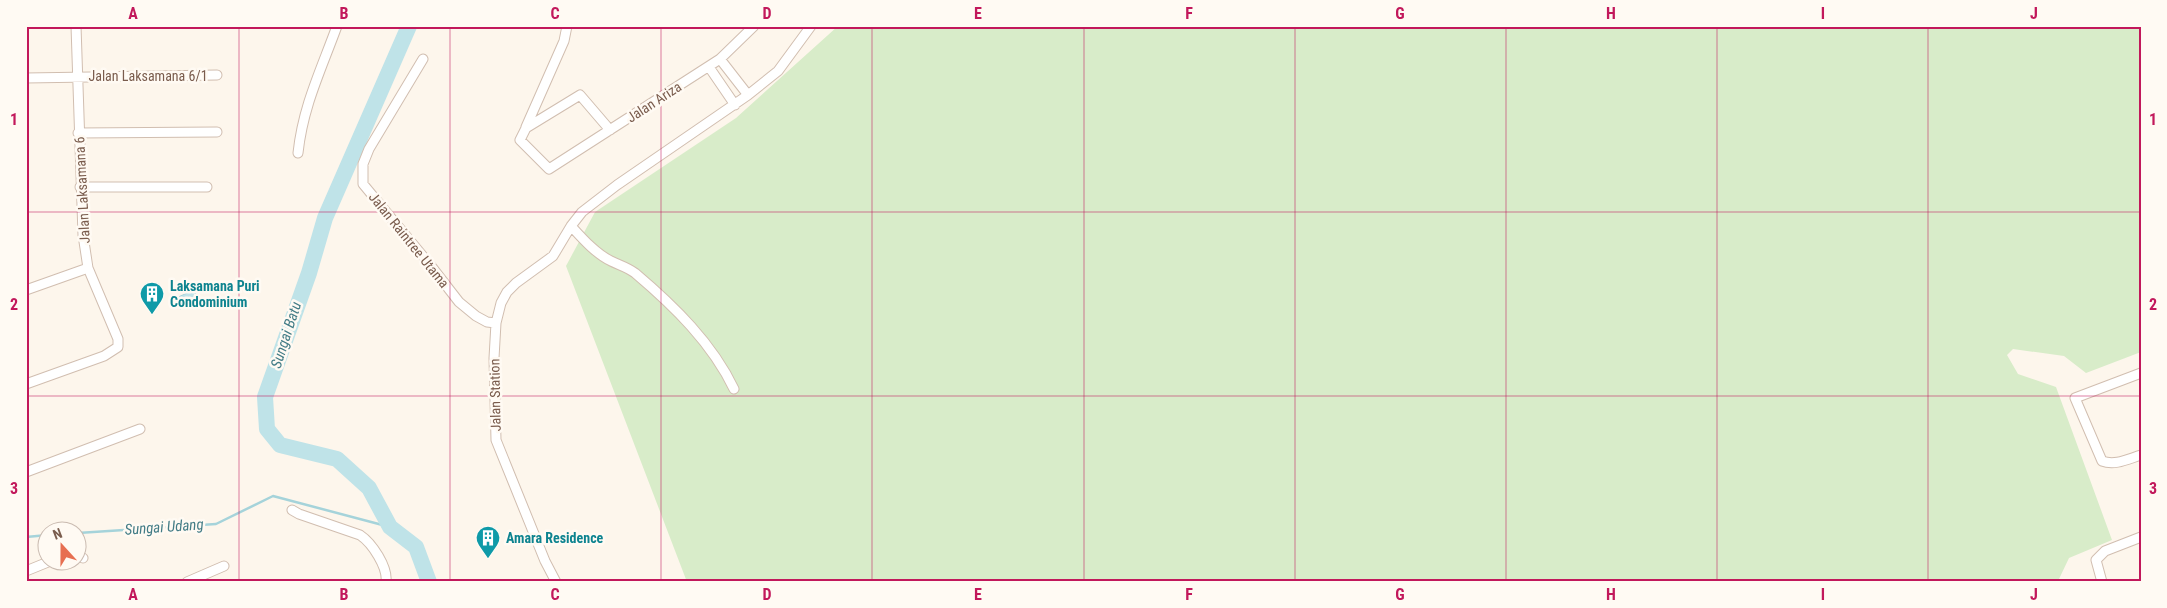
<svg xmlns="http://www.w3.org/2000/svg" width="2167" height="608" viewBox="0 0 2167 608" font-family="'Roboto Condensed',sans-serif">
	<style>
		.green { fill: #d8ecc9 }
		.water { fill: #bfe3e8; stroke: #a5d3da }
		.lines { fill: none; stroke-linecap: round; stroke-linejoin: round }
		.stream { stroke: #a5d3da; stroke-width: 2.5 }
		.river { stroke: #bfe3e8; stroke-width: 16 }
		.minor-casing { stroke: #d1beb0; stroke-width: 11 }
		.minor { stroke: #fff; stroke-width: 9 }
		.grid { fill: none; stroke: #c2185b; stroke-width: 1; stroke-opacity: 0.55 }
		.labels { text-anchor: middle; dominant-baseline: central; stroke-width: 5; stroke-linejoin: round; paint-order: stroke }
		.street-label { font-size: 14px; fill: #7a5c4d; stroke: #fffaf3 }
		.culture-label { font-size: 14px; font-weight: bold; fill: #0d838f; stroke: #fffaf3; text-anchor: start }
		.water-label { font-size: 15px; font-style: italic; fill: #437c86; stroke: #fffaf3 }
		.neatline { fill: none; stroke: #c2185b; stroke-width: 2 }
		.grid-label { font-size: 16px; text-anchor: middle; font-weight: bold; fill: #c2185b }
	</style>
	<rect width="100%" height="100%" fill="#fdf6ec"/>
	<path class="green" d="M838,26h1303v326l-55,21 -22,-17 -51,-7 -6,6 11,19 38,13 56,153 -43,18 -10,21 1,3h-1373l-121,-316 29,-54 141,-94z"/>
	<path class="water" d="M194,290l5,11 -19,8 -4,-11z"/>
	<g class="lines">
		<path class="stream" d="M78,533l138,-9 57,-28 117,31
			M26,537l22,-2"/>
		<path class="river" d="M409,26l-84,192 -16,55 -44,124 2,32 13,16 57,14 32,29 21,39 26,20 13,35"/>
		<defs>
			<path id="minor" d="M423,59l-54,90 -6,15v20l68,82 28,36 17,14 11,6 9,1
				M720,59l28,36
				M709,67l26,38
				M26,78l191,-3
				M526,127l38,-86 3,-15
				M610,130l-30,-35 -54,33 -6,12 29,29 171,-110 34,-33
				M78,133l139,-1
				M298,153c5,-47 23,-83 39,-127
				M80,187h127
				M571,226c11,12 25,28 40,35 8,4 16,6 24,12 39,33 77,70 99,116
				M26,290l62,-22
				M2141,373l-66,25 27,63c13,5 26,-2 39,-6
				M26,384l78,-28 14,-9v-8l-30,-71 -5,-33 -7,-209
				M26,472l114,-43
				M292,510l7,4 61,21c12,8 28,32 26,47
				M78,556l5,2
				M26,571l27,-11
				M187,582l37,-16
				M556,582l-11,-21 -49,-121 -2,-82 2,-35 5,-20 6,-11 9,-9 37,-27 18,-30 11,-14 35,-27 131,-90 30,-24 33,-45
				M2102,582l-6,-22 9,-9 36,-14"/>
		</defs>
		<use href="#minor" class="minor-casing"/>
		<use href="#minor" class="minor"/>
	</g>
	<path class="grid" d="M239,26v556M450,26v556M661,26v556M872,26v556M1084,26v556M1295,26v556M1506,26v556M1717,26v556M1928,26v556M26,212h2115M26,396h2115"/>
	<defs>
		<symbol id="building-pin" viewBox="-11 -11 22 30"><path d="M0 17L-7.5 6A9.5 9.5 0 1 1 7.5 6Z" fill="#0f9aa8" stroke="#fffaf3"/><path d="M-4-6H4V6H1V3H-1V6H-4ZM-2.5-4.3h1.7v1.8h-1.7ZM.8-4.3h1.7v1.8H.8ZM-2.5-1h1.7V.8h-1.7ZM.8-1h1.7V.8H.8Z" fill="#fff"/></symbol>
	</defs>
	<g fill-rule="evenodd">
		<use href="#building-pin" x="138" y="280" width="28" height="38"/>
		<use href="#building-pin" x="474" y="524" width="28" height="38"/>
	</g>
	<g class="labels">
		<g class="street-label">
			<text x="148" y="76">Jalan Laksamana 6/1</text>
			<text transform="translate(654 102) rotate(-33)">Jalan Ariza</text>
			<text transform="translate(82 190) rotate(-93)">Jalan Laksamana 6</text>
			<text transform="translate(409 240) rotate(51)">Jalan Raintree Utama</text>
			<text transform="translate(495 395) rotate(-91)">Jalan Station</text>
		</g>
		<g class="culture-label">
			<text x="170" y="286">Laksamana Puri<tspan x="170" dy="16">Condominium</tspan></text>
			<text x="506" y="538">Amara Residence</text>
		</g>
		<g class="water-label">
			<text transform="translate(286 335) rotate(-72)">Sungai Batu</text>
			<text transform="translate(164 527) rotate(-4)">Sungai Udang</text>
		</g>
	</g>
	<rect width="2167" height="608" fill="none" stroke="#fffaf3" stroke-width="55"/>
	<g transform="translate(62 546) rotate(339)"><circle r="24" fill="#fffaf3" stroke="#cabbb1"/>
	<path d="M0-4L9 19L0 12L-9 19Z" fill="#e76f51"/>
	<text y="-8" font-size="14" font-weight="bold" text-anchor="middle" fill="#7a5c4d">N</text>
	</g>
	<rect x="28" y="28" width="2112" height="552" class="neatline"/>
	<g class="grid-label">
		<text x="133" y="19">A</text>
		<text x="344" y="19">B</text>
		<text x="555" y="19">C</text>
		<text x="767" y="19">D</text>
		<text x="978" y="19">E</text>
		<text x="1189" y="19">F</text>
		<text x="1400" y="19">G</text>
		<text x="1611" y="19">H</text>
		<text x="1823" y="19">I</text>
		<text x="2034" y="19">J</text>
		<text x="14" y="125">1</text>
		<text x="2153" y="125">1</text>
		<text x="14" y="310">2</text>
		<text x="2153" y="310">2</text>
		<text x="14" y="494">3</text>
		<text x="2153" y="494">3</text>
		<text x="133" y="600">A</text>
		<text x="344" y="600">B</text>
		<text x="555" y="600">C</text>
		<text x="767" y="600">D</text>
		<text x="978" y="600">E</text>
		<text x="1189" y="600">F</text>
		<text x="1400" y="600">G</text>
		<text x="1611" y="600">H</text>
		<text x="1823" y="600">I</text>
		<text x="2034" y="600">J</text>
	</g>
</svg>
